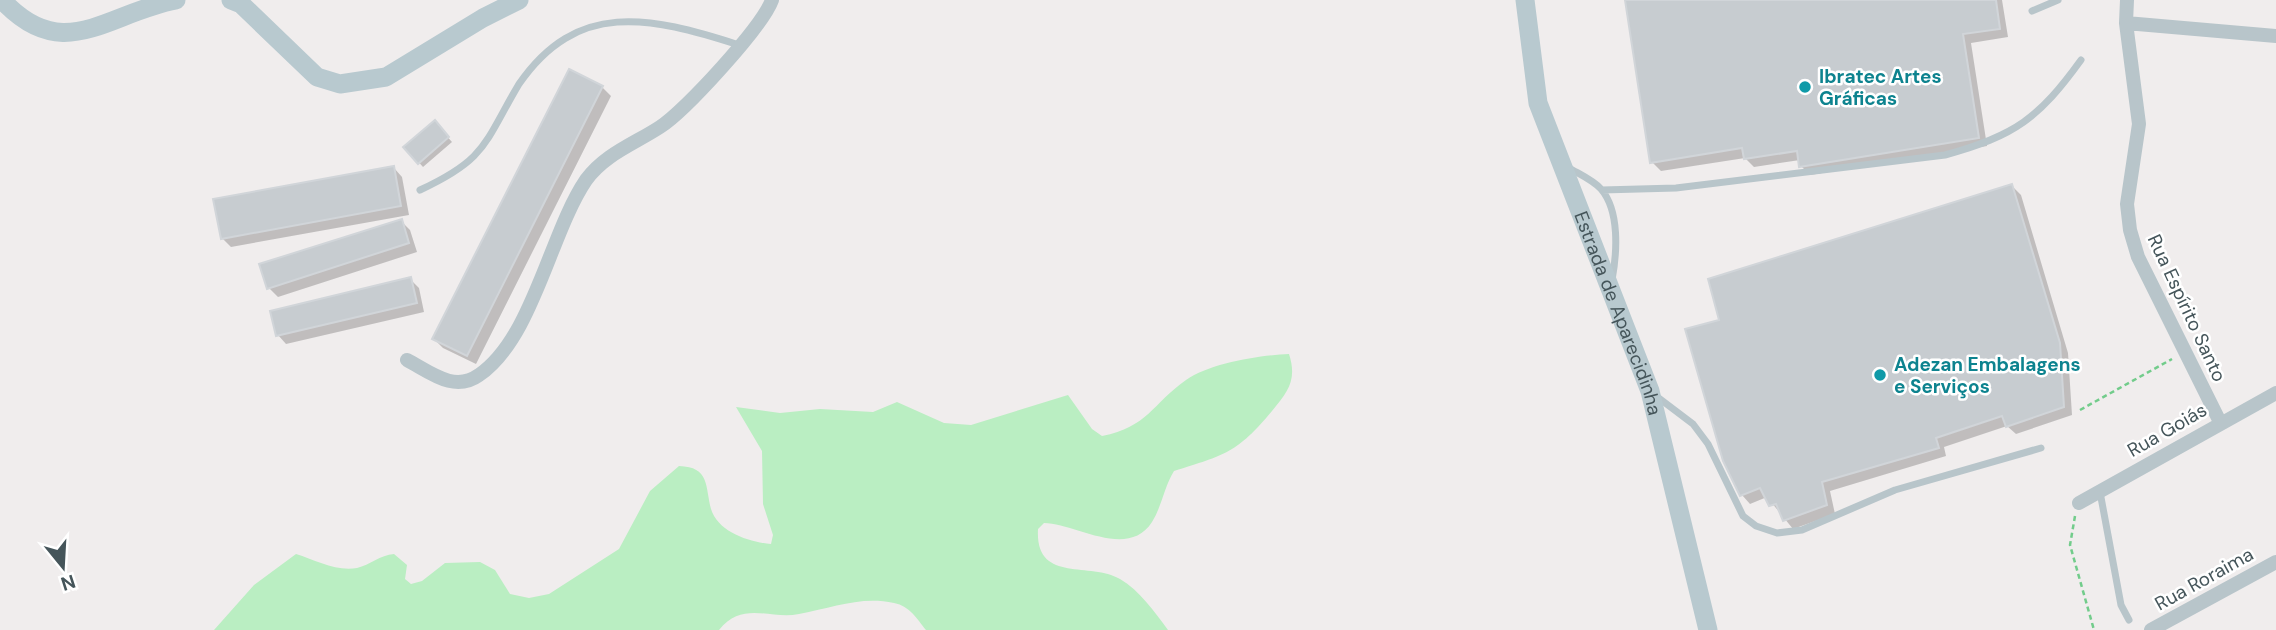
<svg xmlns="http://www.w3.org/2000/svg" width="2276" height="630" viewBox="0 0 2276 630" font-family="'DM Sans',sans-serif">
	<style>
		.green { fill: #baeec2 }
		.shadow { fill: #0003 }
		.building { fill: #c7ccd0; stroke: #d1d5d9; stroke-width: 2 }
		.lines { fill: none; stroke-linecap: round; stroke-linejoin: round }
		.path { stroke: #72cc8b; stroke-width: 2.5; stroke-dasharray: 5 3.5; stroke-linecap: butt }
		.lane { stroke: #b8c5ca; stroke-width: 7 }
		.street { stroke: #b8c5ca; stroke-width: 14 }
		.secondary { stroke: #b8c9cf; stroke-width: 19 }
		.culture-dot { fill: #0f9aa8; stroke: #fff; stroke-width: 2.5 }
		.labels { text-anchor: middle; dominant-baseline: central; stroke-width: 5; stroke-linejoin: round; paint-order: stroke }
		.culture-label { font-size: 19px; font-weight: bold; fill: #0d838f; stroke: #fff; text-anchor: start }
		.street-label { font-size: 19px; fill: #45555a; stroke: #fff }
	</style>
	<rect width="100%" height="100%" fill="#f0eded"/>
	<path class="green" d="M1289,354c8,25 0,37 -17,57 -35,42 -47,44 -98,60 -10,16 -12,35 -22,51 -24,38 -78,1 -108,1l-6,6c-3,55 52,32 82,50 20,12 34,32 48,51h-242c-9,-11 -16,-24 -32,-27 -34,-7 -61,5 -95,11 -29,6 -56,-14 -80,16h-505l40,-45 42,-31c19,6 41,18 61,14 13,-3 23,-13 37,-14l13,11 -2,14 6,5 11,-3 23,-18 35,-1 15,8 15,24 19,4 20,-4 70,-45 31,-58 29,-25c31,1 26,20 32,43 7,23 38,33 60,35l2,-9 -10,-31 -1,-53 -26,-44 44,6 40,-4 53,3 24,-10 47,21 27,2 97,-30 24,34 10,7c46,-9 50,-32 84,-56 24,-17 74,-25 103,-26z"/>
	<path class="shadow" d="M1627,0h375l6,37 -37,6 16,103 -177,29 -9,-9 -1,-6 -46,7 -9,-9 -84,13 -9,-9z
		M602,87l9,9 -135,268 -33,-16 -9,-9z
		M435,123l17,19 -29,25 -17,-19z
		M394,168l8,9 7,38 -178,32 -9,-9z
		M2012,186l9,9 47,158 4,62 -56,19 -9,-8 -63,21 2,9 -116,35 5,23 -42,15 -26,-32 -17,7 -8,-9 -21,-174z
		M401,221l9,9 7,22 -139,45 -9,-9z
		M410,279l9,9 5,24 -138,32 -8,-9z"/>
	<path class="building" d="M1625,0h371l4,29 -37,5 16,104 -180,29 -2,-16 -53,8 -2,-11 -92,15z
		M569,69l34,17 -136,270 -35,-17z
		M435,120l14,17 -31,27 -15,-17z
		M394,166l7,40 -180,33 -8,-40z
		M2012,184l48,159 4,64 -58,20 -4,-11 -66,22 3,10 -117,34 5,23 -44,16 -7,-17 -7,2 -9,-18 -20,8 -17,-35 -38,-132 34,-9 -11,-41z
		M402,219l7,24 -142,46 -8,-25z
		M411,277l6,26 -141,33 -6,-25z"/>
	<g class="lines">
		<path class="path" d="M2080,410l92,-51
			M2075,516l-5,29 24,85"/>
		<path class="lane" d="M2032,11l26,-11
			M1569,168c10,6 24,12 32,21 19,22 16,64 11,91
			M420,190c67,-31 64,-47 99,-106 58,-84 130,-68 220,-39
			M1602,190l74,-2 269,-33c70,-19 94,-37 136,-95
			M1656,396l37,28 15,20 35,72 13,10 21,7 25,-3 93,-40 146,-42
			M2100,492l21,113 8,15"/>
		<path class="street" d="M2127,0l-1,23 13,101 -12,80 3,26 8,27 82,165
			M2126,23l150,13
			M407,360c23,12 47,33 72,15 54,-37 71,-142 107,-195 19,-26 48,-36 74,-53 25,-16 102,-100 112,-127
			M2079,503l197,-110
			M2151,630l125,-68"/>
		<g class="secondary">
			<path d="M2,0c61,66 105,13 174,0"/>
			<path d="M231,0l10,4 76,73 23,7 46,-7 97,-59 36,-18"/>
			<path id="s1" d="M1525,0l13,103 112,288 58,239"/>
		</g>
	</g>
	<g class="culture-dot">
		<circle cx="1805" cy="87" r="7"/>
		<circle cx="1880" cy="375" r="7"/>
	</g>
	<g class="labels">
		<g class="culture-label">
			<text x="1819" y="76">Ibratec Artes<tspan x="1819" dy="22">Gráficas</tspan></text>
			<text x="1894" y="364">Adezan Embalagens<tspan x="1894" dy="22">e Serviços</tspan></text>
		</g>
		<g class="street-label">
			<text transform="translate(2187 308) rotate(65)">Rua Espírito Santo</text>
			<text stroke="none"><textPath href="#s1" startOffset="329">Estrada de Aparecidinha</textPath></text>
			<text transform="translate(2167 430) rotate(-30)">Rua Goiás</text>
			<text transform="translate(2204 579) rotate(-29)">Rua Roraima</text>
		</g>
	</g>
	<g transform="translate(63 567) rotate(162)" stroke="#ffffff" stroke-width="5" paint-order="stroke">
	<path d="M0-5L12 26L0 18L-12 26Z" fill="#45555a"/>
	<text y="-10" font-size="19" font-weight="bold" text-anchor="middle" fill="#45555a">N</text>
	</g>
</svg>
